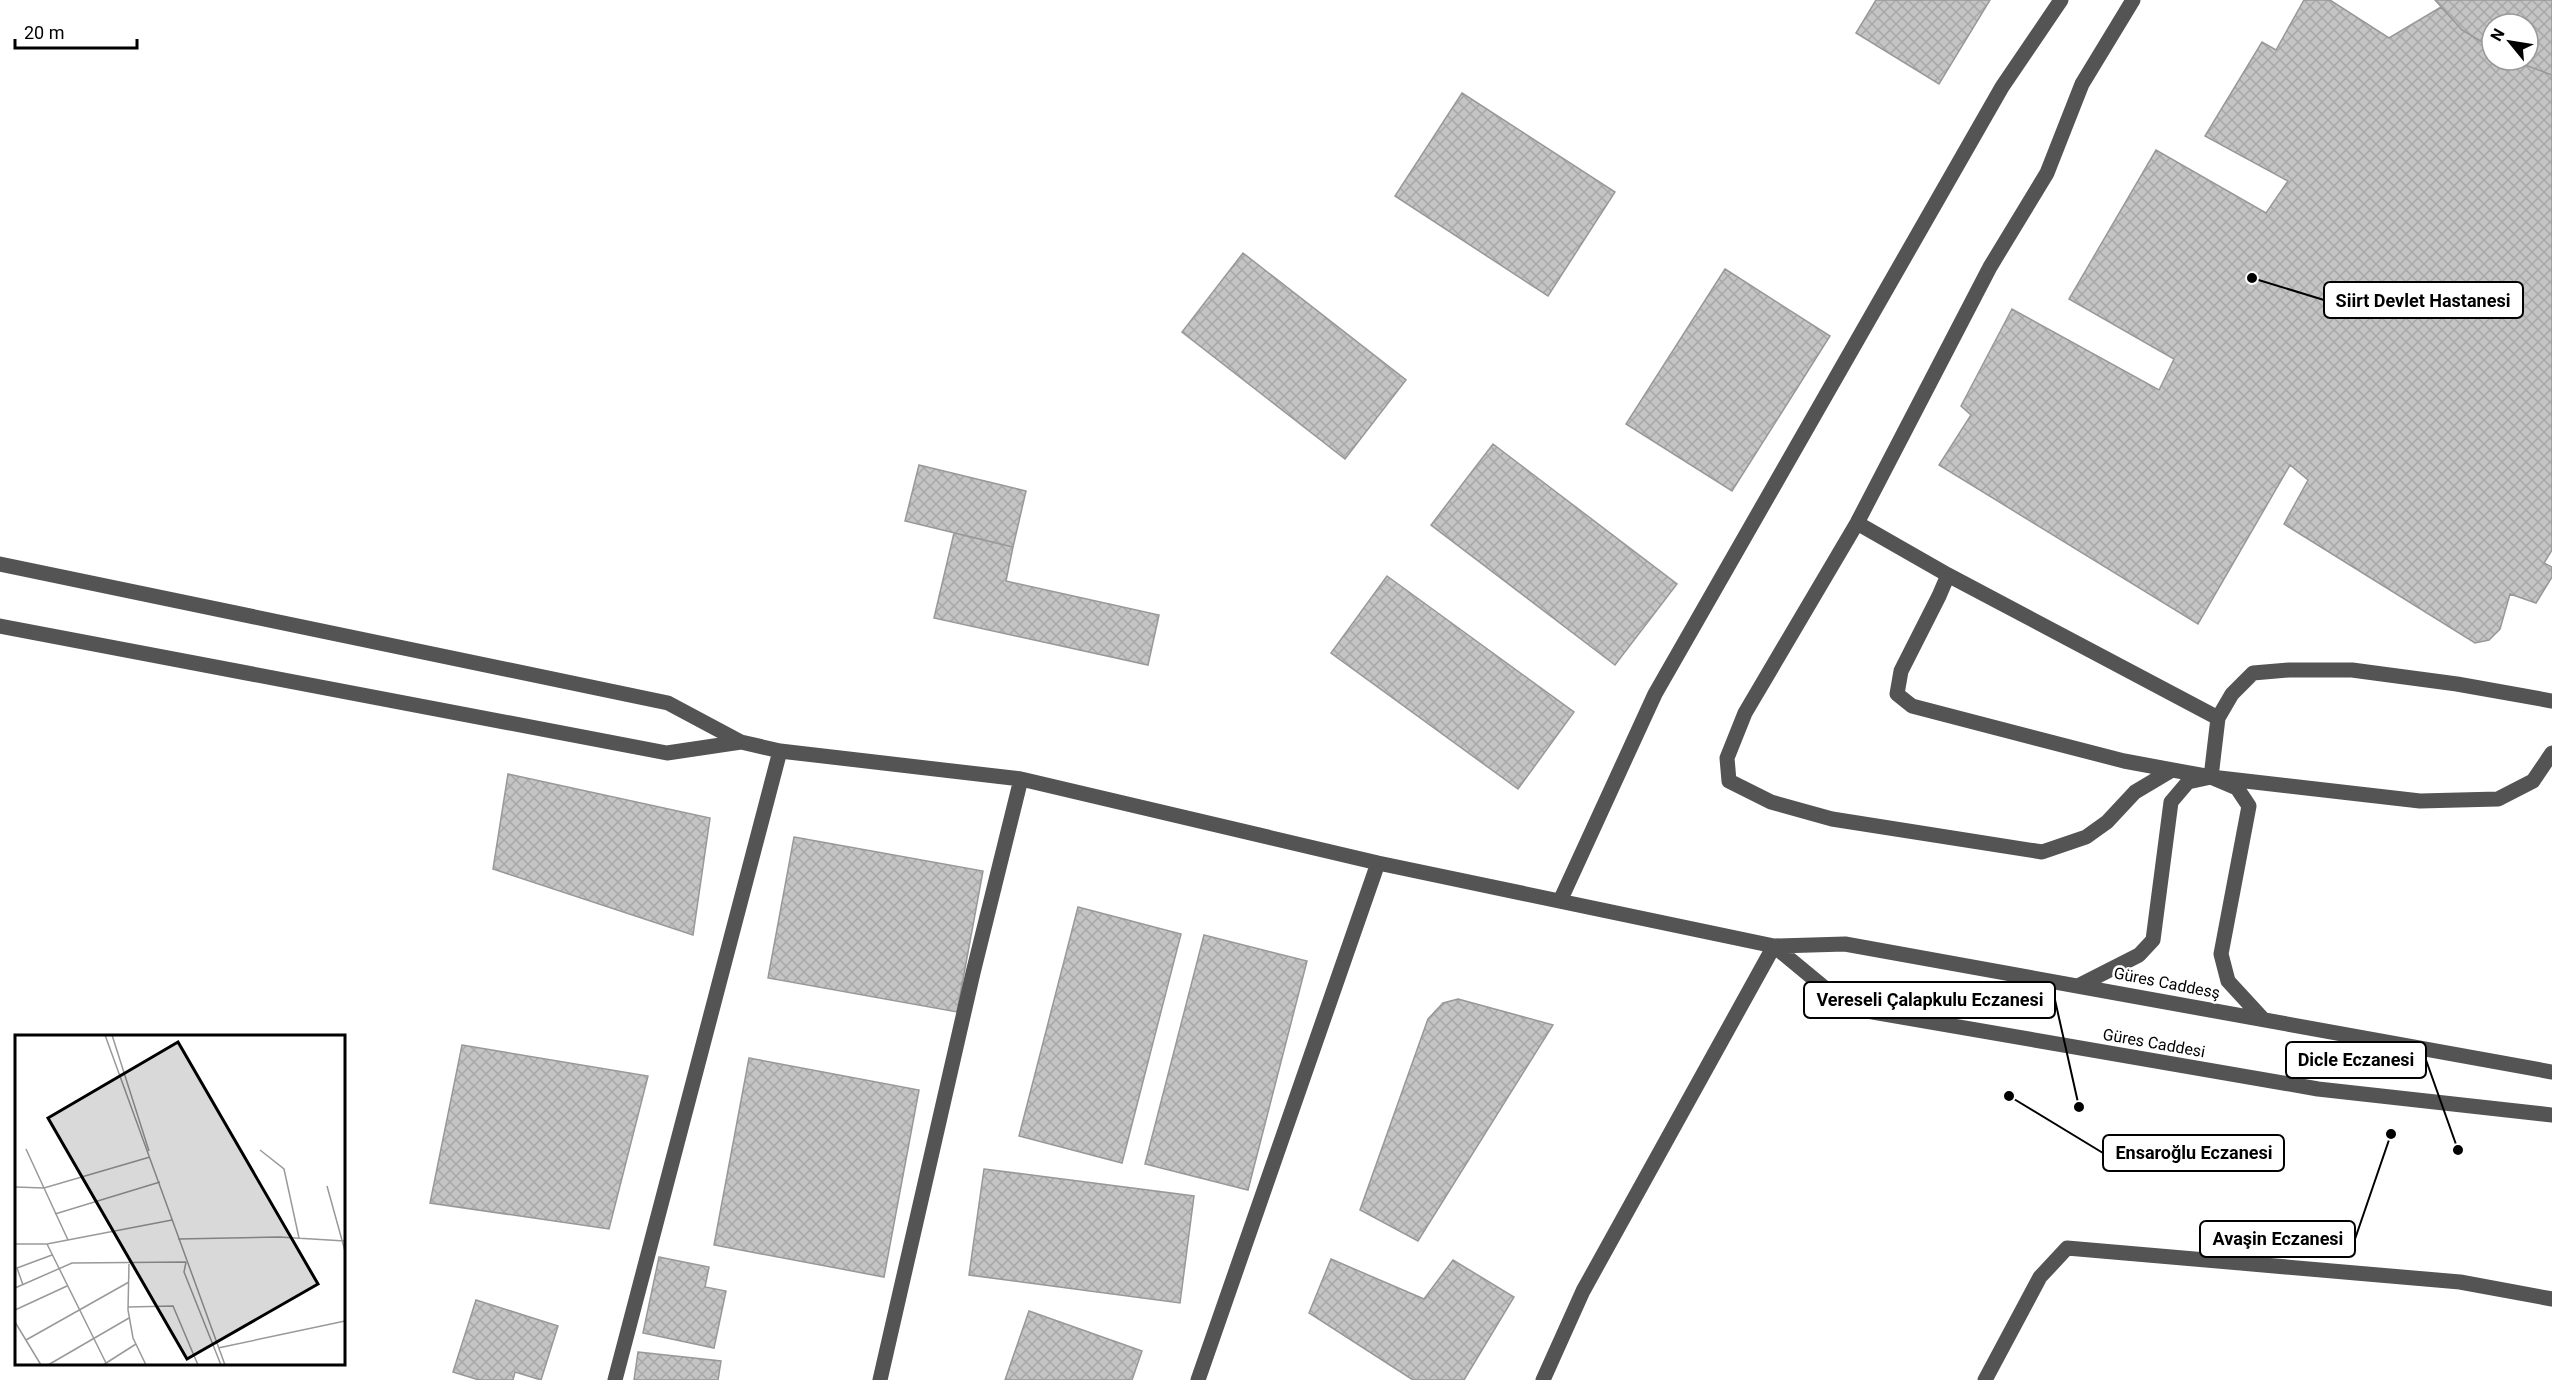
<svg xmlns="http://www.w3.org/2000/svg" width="2552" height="1380" viewBox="0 0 2552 1380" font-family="Roboto,sans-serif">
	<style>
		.building { fill: url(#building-cross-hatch); stroke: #989898; stroke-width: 1.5 }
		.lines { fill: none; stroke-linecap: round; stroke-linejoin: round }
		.minor { stroke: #545454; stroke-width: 15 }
		.labels { text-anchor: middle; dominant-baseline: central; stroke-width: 5; stroke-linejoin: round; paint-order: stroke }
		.street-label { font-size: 16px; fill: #000; stroke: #fff }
		.inset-road { fill: none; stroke: #999; stroke-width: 1.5 }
		.view { fill: #000; fill-opacity: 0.15; stroke: #000; stroke-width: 3 }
		.inset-edge { fill: none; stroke: #000; stroke-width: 3 }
		.leader { fill: none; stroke: #000; stroke-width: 2 }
		.callout-dot { fill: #000; stroke: #fff; stroke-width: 2 }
		.callout { fill: #fff; stroke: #000; stroke-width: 2 }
		.callout-label { font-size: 18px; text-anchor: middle; font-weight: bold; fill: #000 }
	</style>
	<defs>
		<pattern id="building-cross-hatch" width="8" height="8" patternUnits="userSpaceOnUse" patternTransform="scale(1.5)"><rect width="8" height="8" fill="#c4c4c4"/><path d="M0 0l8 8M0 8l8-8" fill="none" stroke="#a7a7a7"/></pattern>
	</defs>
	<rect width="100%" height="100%" fill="#fff"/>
	<path class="building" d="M1876,0h114l-51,84 -83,-51z
		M2304,0h26l59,38 52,-31 21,23 30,18v12h20l40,15v475l-8,13 8,4v10l-16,26 -26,-9 -10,35 -11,11 -14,3 -191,-119 24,-44 -18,-15 -92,159 -259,-159 32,-50 -10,-9 51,-97 147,81 15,-31 -105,-60 87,-149 110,63 22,-32 -83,-45 57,-94 14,8z
		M2435,0h117v75l-40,-15h16v-36h-36v24l-30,-18z
		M1462,93l153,99 -67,104 -153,-100z
		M1243,253l163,127 -61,79 -163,-127z
		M1725,269l105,67 -98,155 -106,-67z
		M1493,444l184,140 -62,81 -184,-140z
		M919,465l107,26 -13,56 -108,-26z
		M954,533l59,14 -7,34 153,34 -11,50 -214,-47z
		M1387,576l187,136 -56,77 -187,-136z
		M508,774l202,44 -17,117 -200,-66z
		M794,837l189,34 -26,141 -189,-34z
		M1078,907l103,27 -59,229 -103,-27z
		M1204,935l103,26 -59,229 -103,-26z
		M1458,999l95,26 -135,216 -58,-31 68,-191 15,-16z
		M462,1045l186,31 -39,153 -179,-26z
		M749,1058l170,32 -35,187 -170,-32z
		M984,1169l210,27 -14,107 -211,-28z
		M659,1257l50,10 -4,20 21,4 -12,57 -71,-15z
		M1331,1259l93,40 29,-39 61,37 -50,83h-51l-104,-67z
		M476,1300l82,26 -17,54 -26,-8 -2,8h-34l-26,-8z
		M1029,1311l113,40 -10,29h-127z
		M638,1352l83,9 -3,19h-84z"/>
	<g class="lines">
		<path class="minor" d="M2133,0l-51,84 -35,89 -57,94 -133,256 -112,190 -18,45 2,23 42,21 61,17 210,33 44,-15 21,-15 28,-30 37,-22
			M1857,523l91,52 270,143
			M0,564l668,139 73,39 39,9 241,28 357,84 396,83 71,-2 707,128
			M1948,575l-9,21 -38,75 -4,23 15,12 212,55 87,16 209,24 78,-2 35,-18 19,-28
			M0,626l667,127 74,-11
			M2211,777l7,-59 14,-24 21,-21 36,-3h63l105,14 95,17
			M1560,901l95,-207 347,-607 59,-87
			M1774,946l75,62 469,81 234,26
			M2080,985l59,-30 14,-15 18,-138 17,-20 23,-5 26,11 12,18 -28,148 7,27 35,38
			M615,1380l165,-629
			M880,1380l93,-407 48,-194
			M1198,1380l180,-517
			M1543,1380l40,-89 191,-345
			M1985,1380l55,-103 27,-29 393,34 92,17"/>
	</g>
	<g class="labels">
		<g class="street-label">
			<text transform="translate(2167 983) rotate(11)">Güres Caddesş</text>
			<text transform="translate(2154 1043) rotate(10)">Güres Caddesi</text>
		</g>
	</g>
	<g transform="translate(15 1035)">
		<rect width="330" height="330" fill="#fff"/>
		<path class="inset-road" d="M90,0l120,330M97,0l37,116M11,114l42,91M245,115l24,19 15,69M312,151l18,65M0,152l29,1 106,-31M40,179l105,-32M163,204l101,-2 66,4M0,209h32l125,-24M32,209l60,121M171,227l-2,10 37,93M114,229l-1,46 5,28 13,27M8,250l-6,-17 35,-13M0,253l57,-25 114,-1M113,272l45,-1 25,59M0,275l52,-24M0,287l26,43M11,305l103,-58M203,313l127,-27M33,330l81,-47M88,330l33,-21"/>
		<path class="view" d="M163,7l140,242 -131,75 -139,-241z"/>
		<rect width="330" height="330" class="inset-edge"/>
	</g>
	<path class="leader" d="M2252 278L2324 300M2079 1107L2055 1000M2458 1150L2426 1060M2009 1096L2103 1153M2391 1134L2355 1239"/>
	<g class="callout-dot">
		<circle cx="2252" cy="278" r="6"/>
		<circle cx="2079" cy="1107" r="6"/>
		<circle cx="2458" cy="1150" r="6"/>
		<circle cx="2009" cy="1096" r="6"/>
		<circle cx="2391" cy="1134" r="6"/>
	</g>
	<g class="callout">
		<rect x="2324" y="282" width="199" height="36" rx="6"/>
		<rect x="1804" y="982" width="251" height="36" rx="6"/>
		<rect x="2286" y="1042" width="140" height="36" rx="6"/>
		<rect x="2103" y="1135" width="181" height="36" rx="6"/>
		<rect x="2200" y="1221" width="155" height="36" rx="6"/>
	</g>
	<g class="callout-label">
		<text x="2423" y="307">Siirt Devlet Hastanesi</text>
		<text x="1930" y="1006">Vereseli Çalapkulu Eczanesi</text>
		<text x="2356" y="1066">Dicle Eczanesi</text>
		<text x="2194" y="1159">Ensaroğlu Eczanesi</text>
		<text x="2278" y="1245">Avaşin Eczanesi</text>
	</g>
	<g transform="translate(2510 42) rotate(300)"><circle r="28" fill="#ffffff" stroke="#999999" stroke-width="1.5"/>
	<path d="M0-4.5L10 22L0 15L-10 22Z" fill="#000000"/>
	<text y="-9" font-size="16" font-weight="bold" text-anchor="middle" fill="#000000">N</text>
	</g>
	<path d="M15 39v9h122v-9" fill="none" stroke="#000000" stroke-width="3"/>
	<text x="24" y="39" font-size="18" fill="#000000" stroke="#ffffff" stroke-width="4.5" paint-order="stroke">20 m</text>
</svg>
